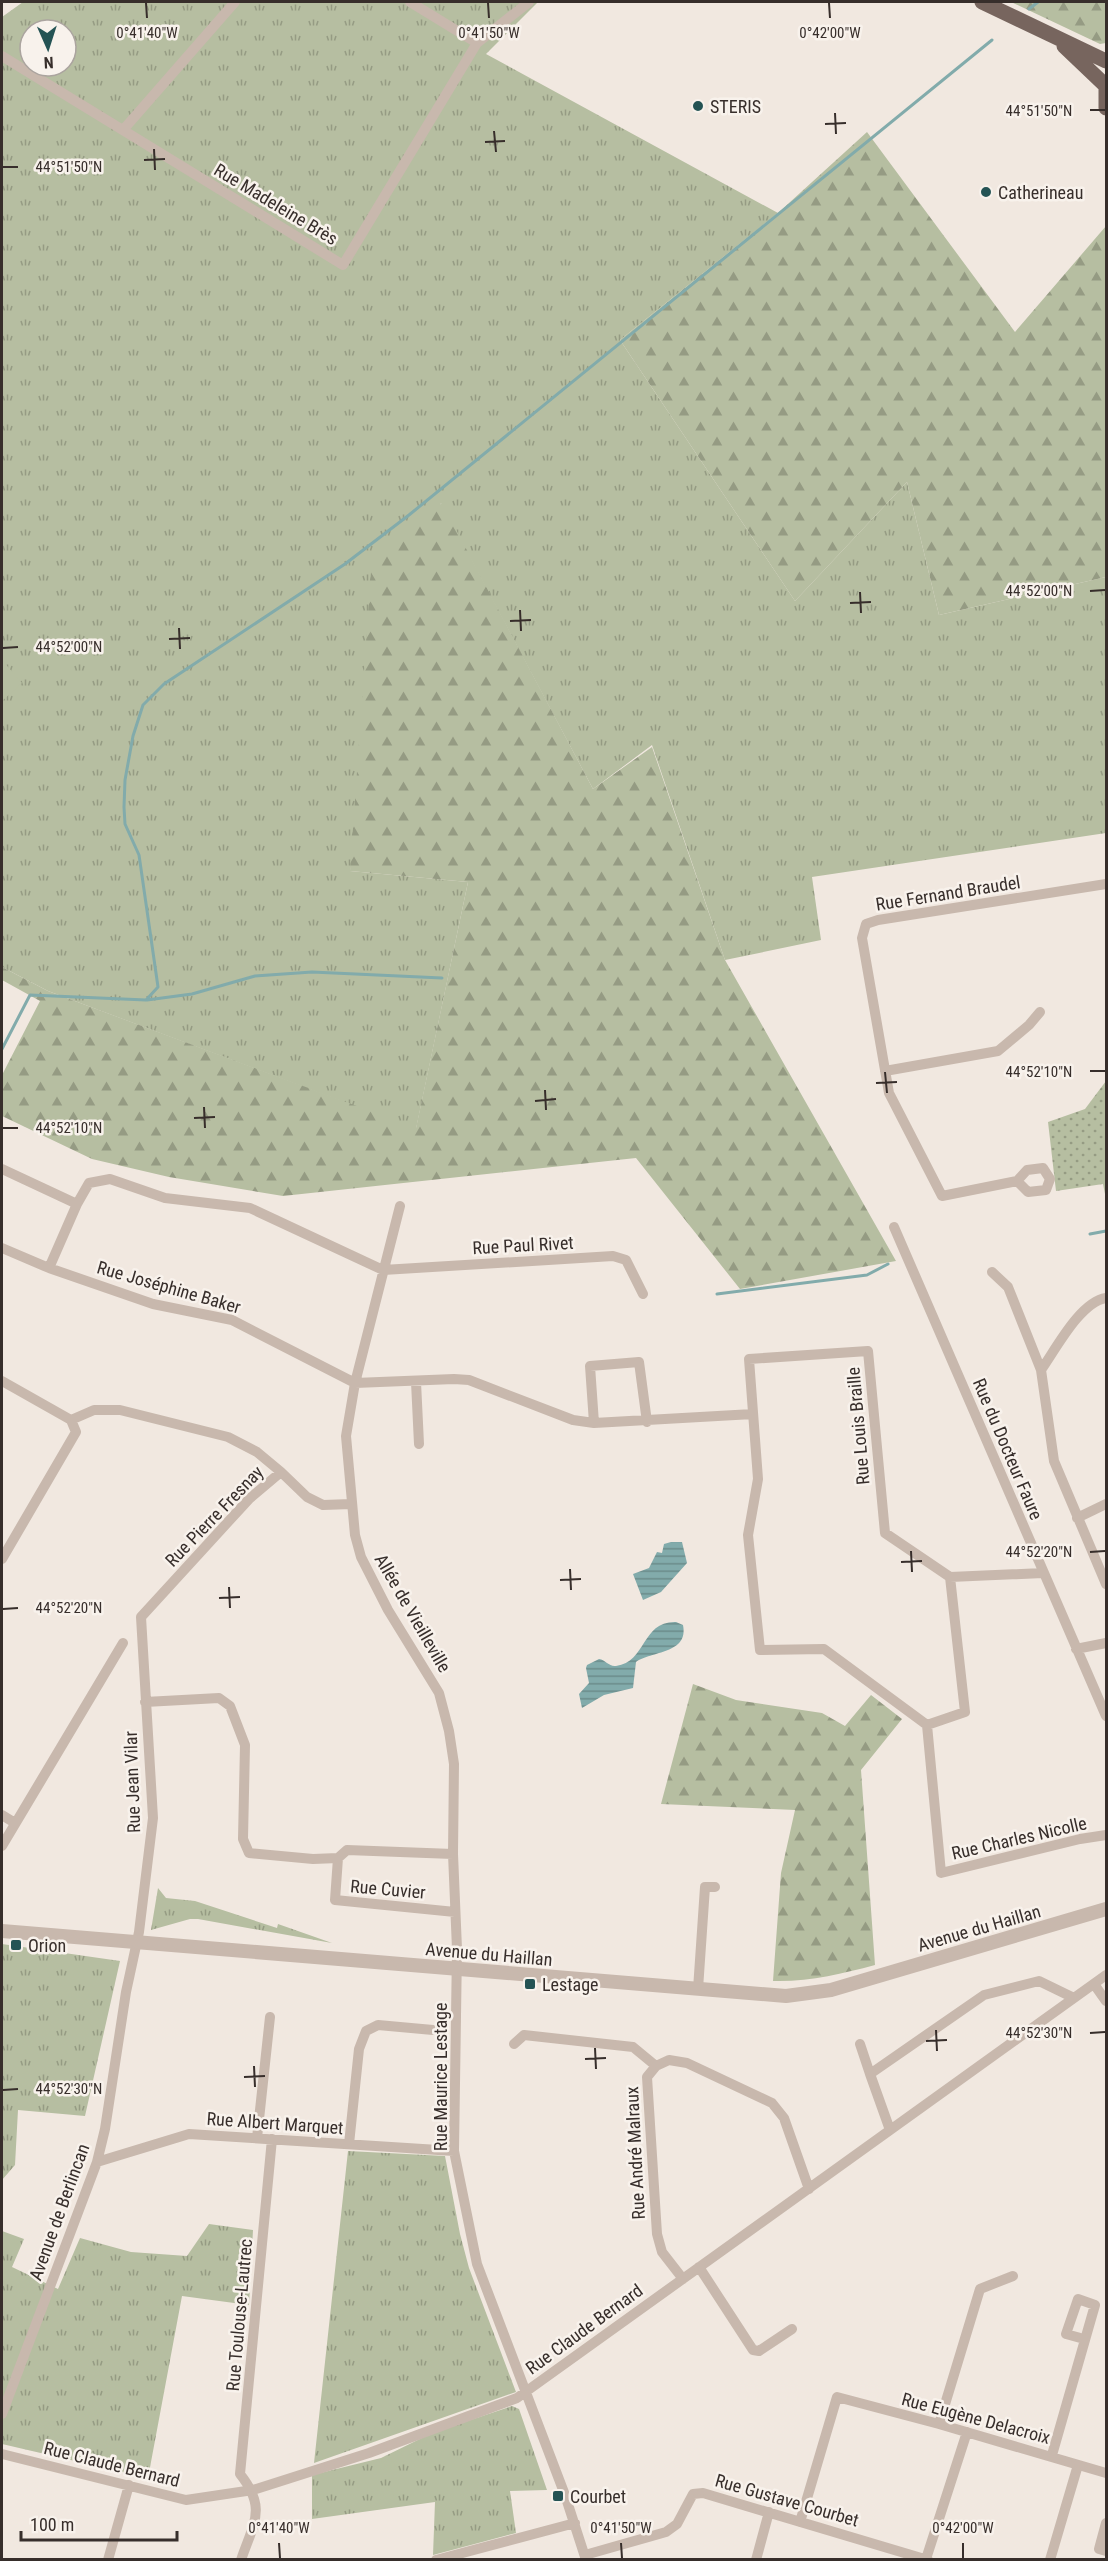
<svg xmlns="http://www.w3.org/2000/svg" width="1108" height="2561" viewBox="0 0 1108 2561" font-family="'Roboto Condensed',sans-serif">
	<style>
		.grass { fill: url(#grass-tufts); fill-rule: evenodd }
		.forest { fill: url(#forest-firs) }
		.park { fill: url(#park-dots) }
		.pitch { fill: #b6bea1 }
		.water { fill: url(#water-rules) }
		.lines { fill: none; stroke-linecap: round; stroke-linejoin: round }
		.stream { stroke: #82abab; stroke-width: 3 }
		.minor { stroke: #c8b8ad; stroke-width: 10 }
		.tertiary { stroke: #c8b8ad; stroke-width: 14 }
		.primary { stroke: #77655e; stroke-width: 15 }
		.ticks { fill: none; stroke: #372e2b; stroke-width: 2 }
		.poi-dot { fill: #245354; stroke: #f8f2ec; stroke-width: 2 }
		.labels { text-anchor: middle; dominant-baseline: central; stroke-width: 5; stroke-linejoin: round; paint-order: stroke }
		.poi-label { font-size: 18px; fill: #372e2b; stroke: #f8f2ec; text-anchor: start }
		.street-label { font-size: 18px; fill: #372e2b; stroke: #f8f2ec }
		.ticks-label { font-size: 15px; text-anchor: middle; fill: #372e2b; stroke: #f8f2ec; stroke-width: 5; stroke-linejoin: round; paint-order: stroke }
	</style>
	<defs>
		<pattern id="grass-tufts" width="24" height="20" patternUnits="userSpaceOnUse" patternTransform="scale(1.5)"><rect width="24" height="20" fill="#b6bea1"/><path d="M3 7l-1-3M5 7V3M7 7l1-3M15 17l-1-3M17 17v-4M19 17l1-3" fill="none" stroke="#959b83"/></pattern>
		<pattern id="forest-firs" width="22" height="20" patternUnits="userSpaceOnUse" patternTransform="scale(1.5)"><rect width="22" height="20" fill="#b6bea1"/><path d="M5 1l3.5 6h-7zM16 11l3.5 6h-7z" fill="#959b83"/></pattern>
		<pattern id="park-dots" width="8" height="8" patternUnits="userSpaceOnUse" patternTransform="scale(1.5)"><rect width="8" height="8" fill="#b6bea1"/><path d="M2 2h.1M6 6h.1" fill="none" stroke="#959b83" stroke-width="1.8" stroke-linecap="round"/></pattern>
		<pattern id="water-rules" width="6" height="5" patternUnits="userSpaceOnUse" patternTransform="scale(1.5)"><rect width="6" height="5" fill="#82abab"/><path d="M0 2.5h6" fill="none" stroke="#6b8c8b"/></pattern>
	</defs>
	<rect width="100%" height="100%" fill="#f1e8e0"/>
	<path class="grass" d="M23,2h515l-52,52 292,159 -158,127 175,261 112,-119 32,133 167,-38v256l-294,44 9,63 -96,20 -73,-215 -59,44 -152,-286 -91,368 118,11 -52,247 -368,-138 -46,-24v-950zM30,30h36v36h-36z
		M158,1888l8,10 29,3 82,27 1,-4 54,19 -134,-24h-8l-39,11z
		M2,1944l118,17 -35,155 -67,-6 -3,55 -13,15z
		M348,2151l97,5 15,78 9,34 47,124 -202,71z
		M209,2224l44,6 -4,75 -67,-9 -34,182 -146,-34v-213l22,8 -12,28 46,22 22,-51 51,14 56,4z
		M512,2406l7,3 28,81 -37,1 6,42 -83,22 2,-53 -123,17v-44l69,-17 51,-25z"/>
	<path class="forest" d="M1011,2h95v41l-6,1z
		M867,132l148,200 91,-106v351l-167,38 -32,-133 -112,119 -175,-261 158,-127z
		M442,503l151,286 59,-42 73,213 171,301 -156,28 -104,-131 -353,38 -114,-19 -77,-18 -90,-43v-41l38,-74 -38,-21v-13l46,24 368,137 52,-246 -118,-11 22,-313z
		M693,1684l43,16 86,13 23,13 26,-31 31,24 -41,51 14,195c-34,9 -66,17 -102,16l8,-108 14,-63 -134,-6z"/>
	<path class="park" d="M1106,1081v118l-3,-15 -47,7 -8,-69 37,-13z"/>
	<path class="pitch" d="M2,660l20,23 -20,18z"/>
	<path class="water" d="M671,1542h11l5,21 -26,29 -18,8 -10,-26 16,-6 8,-16 5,1 2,-9z
		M676,1622l7,3c6,29 -32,26 -47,37l-3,26 -29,7 -22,13 -3,-14 10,-11 -3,-15 1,-3 12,-6c7,1 10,8 17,7 31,-4 25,-45 60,-44z"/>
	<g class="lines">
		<path class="stream" d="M1029,9l9,-7
			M147,1000l45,-6 63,-18 57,-4 130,6
			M2,1049l28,-54 116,5 12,-13 -19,-132 -14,-31 -1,-17 1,-27 8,-44 10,-31 21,-21 181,-120 64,-49 583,-475
			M1090,1234l16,-3
			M717,1294l150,-19 21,-11"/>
		<path class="minor" d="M410,2l67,41
			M2,56l341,209 134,-222 52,-41
			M123,130l112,-128
			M885,1071l113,-20 31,-26 11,-13
			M2,1169l75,35 12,-21 21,-4 55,19 85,10 133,62 230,-14 13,4 17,34
			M1017,1181l11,11 18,-2 4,-11 -7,-11 -16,2 -10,11 -75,15 -53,-103 -27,-155 4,-14 12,-4 228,-36
			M400,1206l-45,177 -9,53 9,99 6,22 27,53 51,83 10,38 5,33 -1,90 4,95 -3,202 23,113 88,231 21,65
			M894,1227l212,489
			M2,1248l47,20 104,36 79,16 123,63 99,-4 15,1 104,40 21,3 159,-9
			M49,1268l28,-64
			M992,1272l16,15 33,83 13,91 52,123
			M1041,1370c15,-21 39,-68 65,-72
			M2,1381l69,39
			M416,1382l3,62
			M71,1420l23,-10h26l108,27 29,15 24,20
			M594,1423l-4,-57 49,-4 8,60
			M1077,1518l29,-14
			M2,1559l74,-127 -5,-12
			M950,1577l15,135 -38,13 14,148 139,-34 26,-4
			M1076,1649l30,-6
			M145,1702l74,-4 11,8 15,39 -2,94 6,14 64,6 25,-1
			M927,1725l-103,-76 -64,1 -12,-115 10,-56 -9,-120 119,-8 17,182 65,44 93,-4
			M2,1815l13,8
			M2,1846l121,-203
			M453,1854l-106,-4 -9,8 -3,42 120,12
			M1094,1984l12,17
			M698,1989l7,-102h10
			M514,2044l10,-9 109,12 23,19 -9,11 10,157 5,18 21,27
			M860,2044l10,30
			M656,2066l13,-6 18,3 85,40 12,15 25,71
			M890,2130l-20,-56 114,-79 55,-14 35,17
			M257,2138l13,-121
			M349,2144l10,-95 7,-18 12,-6 55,5
			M97,2162l92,-28 265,17
			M699,2267l54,83 6,1 33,-22
			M2,2414l95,-252 8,-33 21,-137 13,-60 14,-114 -12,-201 108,-118 32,-27 26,25 16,8 28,-1
			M939,2424l41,-135 33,-13
			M2,2454l184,46 67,-10 116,-37 148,-55 589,-423
			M1052,2455l43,-150 -17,-6 -12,35 18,5
			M800,2522l37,-125 102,27 167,49
			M1106,2523l-7,26 7,2
			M585,2555l81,-23 11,-8 16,-30 10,-1 225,67
			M926,2559l41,-127
			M108,2560l21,-75
			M241,2560c13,-38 26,-52 -1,-86l32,-335
			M436,2560l139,-37
			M756,2560l13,-48
			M1050,2560l28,-95"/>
		<path class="tertiary" d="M2,1931l784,65 45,-6 275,-81"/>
		<path class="primary" d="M982,2l124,59
			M1064,46l42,40
			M1106,85v23"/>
	</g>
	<path class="ticks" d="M146,3l1,15M488,3l1,15M829,3l1,15M1090,110h15M835,113l1,21M825,124l21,-1M494,131l2,21M485,142l20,-1M154,149l1,21M144,160l21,-1M3,167h15M1090,591l15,-1M860,592l1,21M850,603l21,-1M520,610l1,21M510,621l21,-1M179,628l1,21M169,639l21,-1M3,648l15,-1M1090,1071h15M885,1072l2,21M876,1083l21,-1M545,1090l1,20M535,1101l21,-2M204,1107l1,21M194,1118l21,-1M3,1128h15M911,1551l1,21M1090,1552l15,-1M901,1562l21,-1M570,1569l1,21M560,1580l21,-1M229,1587l1,21M219,1598l21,-1M3,1609l15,-1M936,2030l1,21M1090,2033l15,-1M926,2041l21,-1M595,2048l1,21M585,2059l21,-1M254,2066l1,21M244,2077l21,-1M3,2090l15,-1M279,2543l1,15M621,2543l1,15M963,2543v15"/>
	<g class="poi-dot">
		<circle cx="698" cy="106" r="6"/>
		<circle cx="986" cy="192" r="6"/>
		<rect x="10" y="1939" width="12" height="12" rx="3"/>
		<rect x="524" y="1978" width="12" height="12" rx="3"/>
		<rect x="552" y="2490" width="12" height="12" rx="3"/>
	</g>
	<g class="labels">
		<g class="poi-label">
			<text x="710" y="106">STERIS</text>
			<text x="998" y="192">Catherineau</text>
			<text x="28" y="1945">Orion</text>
			<text x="542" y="1984">Lestage</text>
			<text x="570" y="2496">Courbet</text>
		</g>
		<g class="street-label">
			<text transform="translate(276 204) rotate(31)">Rue Madeleine Brès</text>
			<text transform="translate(948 893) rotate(-9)">Rue Fernand Braudel</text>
			<text transform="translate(523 1245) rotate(-3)">Rue Paul Rivet</text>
			<text transform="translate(169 1287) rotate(16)">Rue Joséphine Baker</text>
			<text transform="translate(858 1426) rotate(-95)">Rue Louis Braille</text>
			<text transform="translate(1008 1449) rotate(67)">Rue du Docteur Faure</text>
			<text transform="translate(214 1516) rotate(-46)">Rue Pierre Fresnay</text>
			<text transform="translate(413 1613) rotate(60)">Allée de Vieilleville</text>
			<text transform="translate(132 1782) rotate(-92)">Rue Jean Vilar</text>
			<text transform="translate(1019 1838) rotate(-13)">Rue Charles Nicolle</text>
			<text transform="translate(388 1889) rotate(5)">Rue Cuvier</text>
			<text transform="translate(979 1928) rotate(-16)">Avenue du Haillan</text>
			<text transform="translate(489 1954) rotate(5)">Avenue du Haillan</text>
			<text transform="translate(440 2077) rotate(-90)">Rue Maurice Lestage</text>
			<text transform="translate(275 2123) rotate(4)">Rue Albert Marquet</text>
			<text transform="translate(635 2153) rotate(-93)">Rue André Malraux</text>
			<text transform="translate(59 2212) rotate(-70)">Avenue de Berlincan</text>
			<text transform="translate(239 2315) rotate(-85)">Rue Toulouse-Lautrec</text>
			<text transform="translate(584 2329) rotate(-36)">Rue Claude Bernard</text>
			<text transform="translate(976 2418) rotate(15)">Rue Eugène Delacroix</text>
			<text transform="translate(112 2464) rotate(14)">Rue Claude Bernard</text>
			<text transform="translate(787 2500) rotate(16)">Rue Gustave Courbet</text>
		</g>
	</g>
	<g class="ticks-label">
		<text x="147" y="38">0°41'40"W</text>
		<text x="489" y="38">0°41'50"W</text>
		<text x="830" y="38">0°42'00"W</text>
		<text x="1039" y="116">44°51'50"N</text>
		<text x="69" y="172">44°51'50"N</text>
		<text x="1039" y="596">44°52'00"N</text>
		<text x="69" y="652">44°52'00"N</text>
		<text x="1039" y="1077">44°52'10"N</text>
		<text x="69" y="1133">44°52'10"N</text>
		<text x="1039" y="1557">44°52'20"N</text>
		<text x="69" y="1613">44°52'20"N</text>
		<text x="1039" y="2038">44°52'30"N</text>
		<text x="69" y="2094">44°52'30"N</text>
		<text x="279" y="2533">0°41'40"W</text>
		<text x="621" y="2533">0°41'50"W</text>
		<text x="963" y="2533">0°42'00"W</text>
	</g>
	<rect width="1108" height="2561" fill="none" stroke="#372e2b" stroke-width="6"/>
	<g transform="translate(48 48) rotate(177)"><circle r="28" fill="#f8f2ec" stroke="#aba49f" stroke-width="1.5"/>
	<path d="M0-4.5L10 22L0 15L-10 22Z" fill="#245354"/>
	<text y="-9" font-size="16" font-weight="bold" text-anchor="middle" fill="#372e2b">N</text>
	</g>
	<path d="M21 2531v9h156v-9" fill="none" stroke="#372e2b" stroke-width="3"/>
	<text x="30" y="2531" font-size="18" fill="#372e2b" stroke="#f8f2ec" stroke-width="4.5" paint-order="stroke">100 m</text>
</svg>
